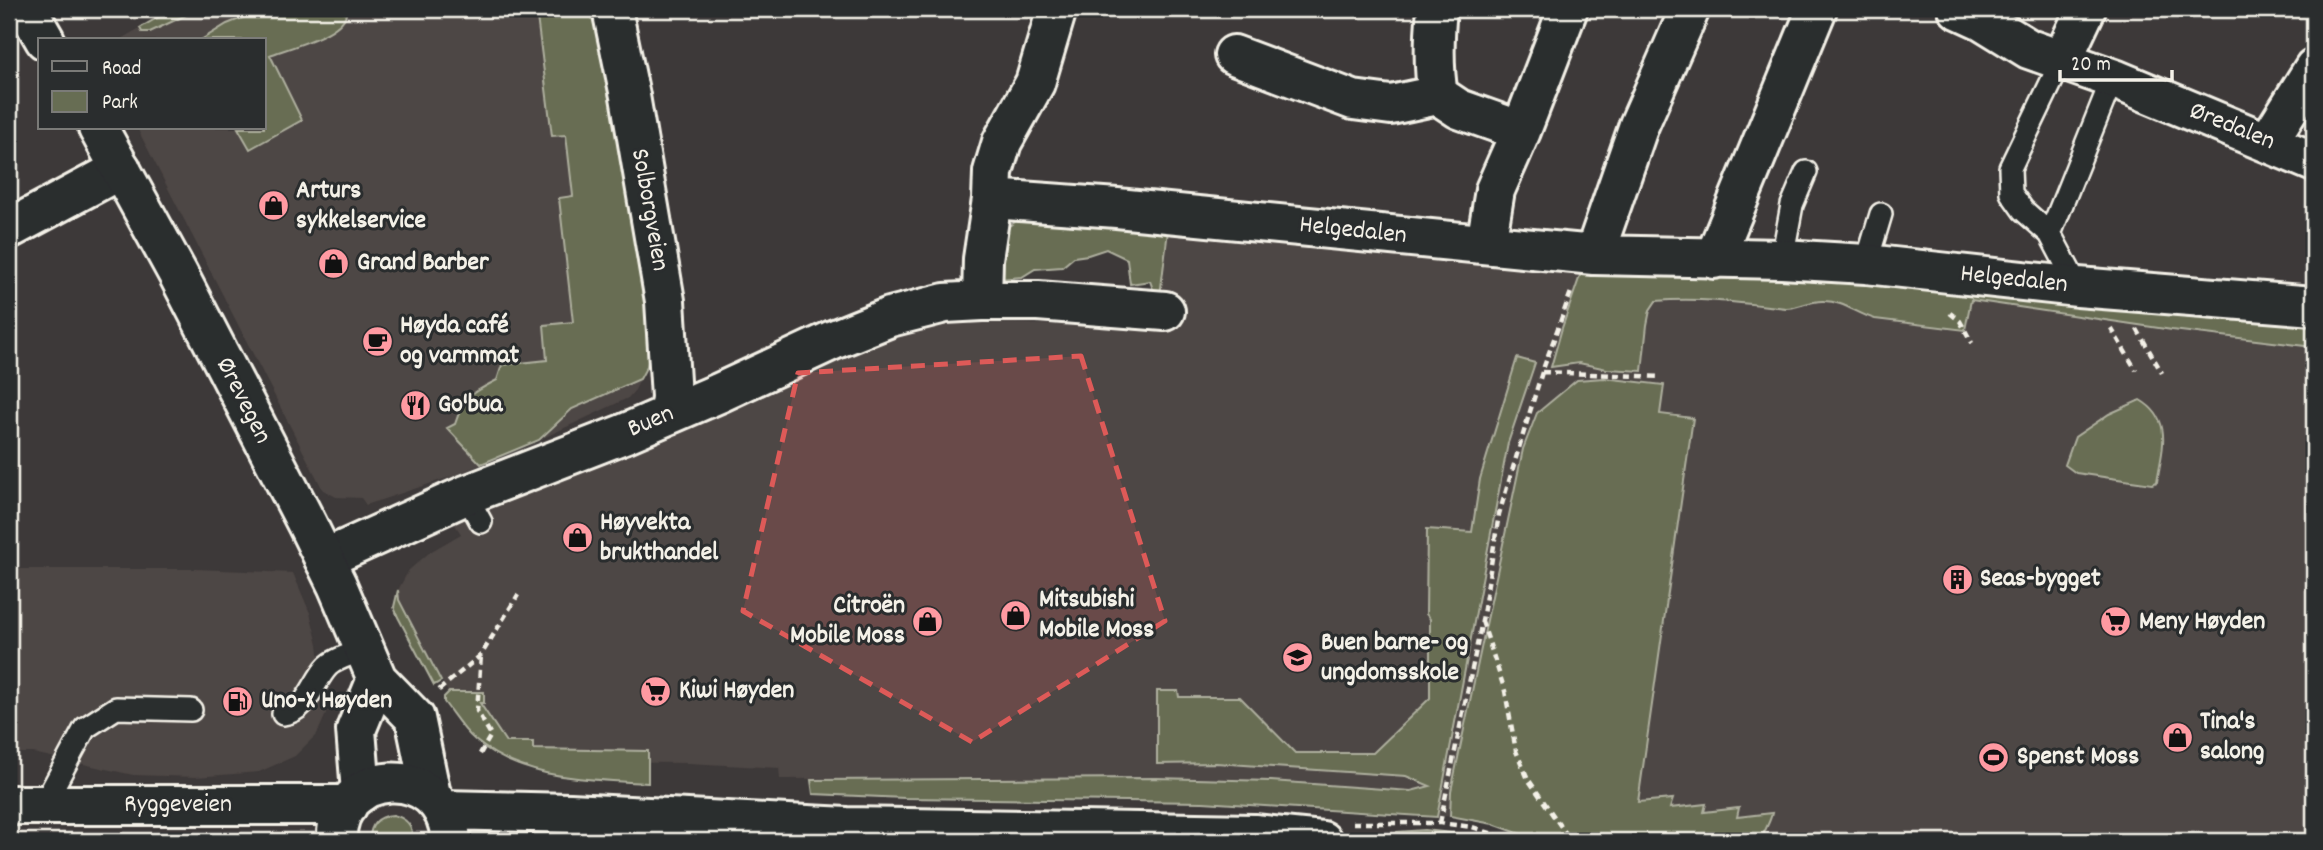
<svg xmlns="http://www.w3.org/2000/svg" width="2323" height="850" viewBox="0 0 2323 850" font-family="Dekko,sans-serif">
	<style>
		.built { fill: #4d4644 }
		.green { fill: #676d53; stroke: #aeaf9e; stroke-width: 2 }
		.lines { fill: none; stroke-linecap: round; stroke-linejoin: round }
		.lane-casing { stroke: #f4f1e8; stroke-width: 26 }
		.street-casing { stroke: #f4f1e8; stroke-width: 44 }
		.secondary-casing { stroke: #f4f1e8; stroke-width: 44 }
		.primary-casing { stroke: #f4f1e8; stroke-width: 44 }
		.path { stroke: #f4f1e8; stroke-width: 4.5; stroke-dasharray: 7 5; stroke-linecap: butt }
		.lane { stroke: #2a2d2e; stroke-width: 21 }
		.street { stroke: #2a2d2e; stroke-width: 38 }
		.secondary { stroke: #2a2d2e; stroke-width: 38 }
		.primary { stroke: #2a2d2e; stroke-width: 38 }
		.marked { fill: #de5a58; fill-opacity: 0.2; stroke: #de5a58; stroke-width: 5; stroke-dasharray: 14 9; stroke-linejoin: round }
		.labels { text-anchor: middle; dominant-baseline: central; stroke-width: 6; stroke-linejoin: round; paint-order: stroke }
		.street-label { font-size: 26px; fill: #f4f1e8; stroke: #2a2d2e }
		.poi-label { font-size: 26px; font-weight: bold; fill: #f4f1e8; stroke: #2a2d2e; text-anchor: start }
	</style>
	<rect width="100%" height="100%" fill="#3d3939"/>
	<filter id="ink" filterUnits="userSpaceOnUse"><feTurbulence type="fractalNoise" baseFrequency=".0143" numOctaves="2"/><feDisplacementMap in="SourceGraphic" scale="14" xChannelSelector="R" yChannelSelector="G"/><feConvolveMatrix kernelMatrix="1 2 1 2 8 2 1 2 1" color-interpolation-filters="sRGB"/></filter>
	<g filter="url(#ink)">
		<path class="built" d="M173,9h421l53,357 -12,24 -7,8 -89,42 -83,35 -90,30 -5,-7 -25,-1 -13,-7 -186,-362h127v-88h-145z
			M1169,222l1145,100v519h-774l-47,-17 -43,-8 -13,1 6,-30 -17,-1 -15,5 -140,-10 -114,-3 -377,1 -1,-11 -92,-5 -141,-1 -83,-41 -64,-122 -1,-9 11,-20 21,-18 31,-18 -7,-11 405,-183 82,-19 184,6 35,-31z
			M9,569h187l97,4 17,40 8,31 8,70 -9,20 -22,22 -36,16 -63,5 -63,-2 -100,-22h-24z"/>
		<path class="green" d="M172,9h27l-49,23h-8l-2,-4z
			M265,9h73l8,5c-4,20 -57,34 -76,41l32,65 -52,29 -12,-21h26v-88h-63l26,-16z
			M536,9h58l52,272 6,63 -5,22 -7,13 -68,30 -33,31 -58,24 -34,-36 8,-4c9,-28 17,-31 42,-44l5,-15 45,-5 -3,-35 29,-3 -14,-124 14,-2 -7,-61 -14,1z
			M1018,220l151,2 -9,74 -6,-4 -4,-11 -20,3 -3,-25 -21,-10 -18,6 -14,2 -12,10 -27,2 -13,8 -23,2 7,-51z
			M1584,264l142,6 588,52v25l-142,-17 -201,-30 -6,30 -90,-11c-18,-5 -32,-18 -51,-18 -14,-1 -25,7 -38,7 -43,-5 -87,-11 -130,-7l-6,9 -3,15 -5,46 -35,-2 -28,-6 -28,4 11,-39z
			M1517,358l18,5 -27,80 -71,374 -234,-15 -298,-4 -92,-4 -2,-14 346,-2 114,3 140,10 19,-5 -24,-10 -190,-13 -59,1v-73h21l1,6h61l55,56h78l57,-55v-79l-4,-5 1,-85 45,3 8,-53z
			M1604,378l60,7 -4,29 33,4 -55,384 35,-3 -3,9 36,-4 -2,8 35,-4 -2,9 35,-4c-2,10 -8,17 -11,28h-221l-47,-17 -43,-8 1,-25 72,-342 14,-36 40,-33z
			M2140,400c34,20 22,49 17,82l-5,2 -76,-11 -11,-8 10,-28 34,-23z
			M398,590l1,10 42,81 -7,4 -36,-68 -4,-10z
			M449,692h35v11h-4l26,39h27v7l115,2v32c-59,-4 -124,-2 -173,-43 -12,-10 -21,-25 -31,-38v-5z
			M393,815c14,3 21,12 19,26h-42c-1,-15 7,-25 23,-26z
			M1425,830l43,5 18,6h-81l-12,-2 4,-7z"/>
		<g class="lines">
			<defs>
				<path id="lane" d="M2062,60l-52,108 1,25 12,17 27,24 28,53
					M2050,234l57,-142 10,-12
					M1782,259l10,-54 14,-33
					M1866,264l15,-50
					M466,495l15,27
					M283,714c25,-3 30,-33 45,-48 8,-8 26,-12 36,-17
					M44,804l41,-76 31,-20 75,2"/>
				<path id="street" d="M612,9l18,87 35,205 6,96 -2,17
					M1437,9c-3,29 -4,57 1,86l21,14 62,22
					M1958,9l24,11 47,29 88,31 197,82
					M1234,55l119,45 38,5 47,-10
					M2062,60l24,-51
					M2268,142l46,-74
					M992,199l125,9 477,47 188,4 84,5 212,23 236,19
					M9,229l112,-60
					M1486,244l9,-54 26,-59 47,-122
					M1594,255l45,-130 51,-116
					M1714,259l103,-250
					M982,301l1,-42 9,-60 1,-27 9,-30 33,-59 22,-74
					M324,559l142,-64 160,-62 93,-40 114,-53 57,-23 55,-14 37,-2h56l127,10"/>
				<path id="secondary" d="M27,9l18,31
					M98,128l80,146 129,250 30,61 40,94 38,39 16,77
					M361,792l-5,-62 21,-51"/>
				<path id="primary" d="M9,805h339
					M444,810l126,3 277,14 407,7 68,7
					M337,841c-4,-72 108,-84 114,0"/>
			</defs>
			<use href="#lane" class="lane-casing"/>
			<use href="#street" class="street-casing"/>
			<use href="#secondary" class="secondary-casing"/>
			<use href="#primary" class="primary-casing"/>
			<path class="path" d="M1950,313l10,8 12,22
				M2111,328l25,42
				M2137,329l25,44
				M1542,372l118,5
				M1482,621l23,70 11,60 12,28 43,62
				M439,690l42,-35 37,-60
				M480,754l11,-19 -14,-24 4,-56
				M1353,823h87l32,4 42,14
				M1440,823l42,-202 17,-107 43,-142 29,-80"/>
			<use href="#lane" class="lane"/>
			<use href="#street" class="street"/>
			<use href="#secondary" class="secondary"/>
			<use href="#primary" class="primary"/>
		</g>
	</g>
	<path class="marked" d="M1081,356l84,265 -193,121 -229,-131 55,-238z"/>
	<defs>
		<symbol id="shop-disc" viewBox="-11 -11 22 22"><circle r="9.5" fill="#ff9aa2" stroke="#2a2d2e"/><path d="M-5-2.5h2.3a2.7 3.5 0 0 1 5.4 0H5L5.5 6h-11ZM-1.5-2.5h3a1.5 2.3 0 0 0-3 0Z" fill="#111"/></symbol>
		<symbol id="cafe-disc" viewBox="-11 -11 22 22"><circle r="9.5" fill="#ff9aa2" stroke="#2a2d2e"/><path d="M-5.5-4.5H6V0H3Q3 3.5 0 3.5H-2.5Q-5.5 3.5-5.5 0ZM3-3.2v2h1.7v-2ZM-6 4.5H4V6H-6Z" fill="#111"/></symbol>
		<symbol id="restaurant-disc" viewBox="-11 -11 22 22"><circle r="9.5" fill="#ff9aa2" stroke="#2a2d2e"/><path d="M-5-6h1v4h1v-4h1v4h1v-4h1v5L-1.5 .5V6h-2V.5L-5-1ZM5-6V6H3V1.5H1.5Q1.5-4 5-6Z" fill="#111"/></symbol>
		<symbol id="building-disc" viewBox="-11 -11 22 22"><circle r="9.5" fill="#ff9aa2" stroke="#2a2d2e"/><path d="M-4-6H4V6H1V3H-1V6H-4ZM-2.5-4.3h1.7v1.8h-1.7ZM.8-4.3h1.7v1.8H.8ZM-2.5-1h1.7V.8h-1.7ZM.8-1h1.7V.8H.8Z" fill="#111"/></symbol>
		<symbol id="supermarket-disc" viewBox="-11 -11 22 22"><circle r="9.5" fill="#ff9aa2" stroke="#2a2d2e"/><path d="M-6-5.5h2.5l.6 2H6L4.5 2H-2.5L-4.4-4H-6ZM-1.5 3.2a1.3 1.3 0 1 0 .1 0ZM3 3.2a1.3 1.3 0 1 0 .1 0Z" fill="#111"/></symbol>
		<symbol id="school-disc" viewBox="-11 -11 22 22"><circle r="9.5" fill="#ff9aa2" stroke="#2a2d2e"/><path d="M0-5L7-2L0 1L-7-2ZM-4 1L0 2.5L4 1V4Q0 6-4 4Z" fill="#111"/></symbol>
		<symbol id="fuel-disc" viewBox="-11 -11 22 22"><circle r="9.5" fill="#ff9aa2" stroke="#2a2d2e"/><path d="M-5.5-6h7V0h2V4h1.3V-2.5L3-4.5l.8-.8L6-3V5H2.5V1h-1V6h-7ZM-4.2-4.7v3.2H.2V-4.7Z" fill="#111"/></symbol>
		<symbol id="stadium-disc" viewBox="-11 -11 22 22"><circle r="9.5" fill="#ff9aa2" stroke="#2a2d2e"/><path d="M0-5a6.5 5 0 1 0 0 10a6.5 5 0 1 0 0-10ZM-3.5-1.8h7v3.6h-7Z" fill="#111"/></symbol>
	</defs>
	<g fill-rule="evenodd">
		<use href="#shop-disc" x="256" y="188" width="35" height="35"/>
		<use href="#shop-disc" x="316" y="246" width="35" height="35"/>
		<use href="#cafe-disc" x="360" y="324" width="35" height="35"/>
		<use href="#restaurant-disc" x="398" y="388" width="35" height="35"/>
		<use href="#shop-disc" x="560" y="520" width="35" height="35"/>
		<use href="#building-disc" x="1940" y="562" width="35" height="35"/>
		<use href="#shop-disc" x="998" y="598" width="35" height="35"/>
		<use href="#shop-disc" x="910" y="604" width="35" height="35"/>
		<use href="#supermarket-disc" x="2098" y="604" width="35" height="35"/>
		<use href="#school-disc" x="1280" y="640" width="35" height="35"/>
		<use href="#supermarket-disc" x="638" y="674" width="35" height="35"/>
		<use href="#fuel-disc" x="220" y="684" width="35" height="35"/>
		<use href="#shop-disc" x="2160" y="720" width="35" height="35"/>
		<use href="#stadium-disc" x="1976" y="740" width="35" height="35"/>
	</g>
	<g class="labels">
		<g class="street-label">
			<text transform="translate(2232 127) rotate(22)">Øredalen</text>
			<text transform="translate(649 210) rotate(80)">Solborgveien</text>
			<text transform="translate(1353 231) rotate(6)">Helgedalen</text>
			<text transform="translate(2014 280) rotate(6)">Helgedalen</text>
			<text transform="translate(243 401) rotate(63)">Ørevegen</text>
			<text transform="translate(651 422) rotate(-23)">Buen</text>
			<text x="178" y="805">Ryggeveien</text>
		</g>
		<g class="poi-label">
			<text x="296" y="191">Arturs<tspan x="296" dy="30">sykkelservice</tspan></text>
			<text x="357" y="263">Grand Barber</text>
			<text x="400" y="326">Høyda café<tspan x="400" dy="30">og varmmat</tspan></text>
			<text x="438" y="405">Go'bua</text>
			<text x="600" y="523">Høyvekta<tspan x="600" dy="30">brukthandel</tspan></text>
			<text x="1980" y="579">Seas-bygget</text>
			<text x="1039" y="600">Mitsubishi<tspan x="1039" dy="30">Mobile Moss</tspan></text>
			<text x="905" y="606" text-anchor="end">Citroën<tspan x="905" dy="30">Mobile Moss</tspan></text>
			<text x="2139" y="622">Meny Høyden</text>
			<text x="1321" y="643">Buen barne- og<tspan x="1321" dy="30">ungdomsskole</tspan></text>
			<text x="679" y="691">Kiwi Høyden</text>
			<text x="261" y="701">Uno-X Høyden</text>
			<text x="2200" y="722">Tina's<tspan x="2200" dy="30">salong</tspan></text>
			<text x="2017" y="757">Spenst Moss</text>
		</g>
	</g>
	<rect width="2323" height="850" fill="none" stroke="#2a2d2e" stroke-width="35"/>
	<rect x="18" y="18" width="2288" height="815" fill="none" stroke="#f4f1e8" stroke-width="2.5" filter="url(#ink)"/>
	<rect x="38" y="38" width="228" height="91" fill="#2a2d2e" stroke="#7b7b78" stroke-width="2"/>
	<rect x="52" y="61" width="35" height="10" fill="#2a2d2e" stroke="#7b7b78" stroke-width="2"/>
	<text x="102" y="74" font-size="21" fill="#f4f1e8">Road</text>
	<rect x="52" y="91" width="35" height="21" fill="#676d53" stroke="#7b7b78" stroke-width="2"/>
	<text x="102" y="108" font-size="21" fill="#f4f1e8">Park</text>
	<path d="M2060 70v10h112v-10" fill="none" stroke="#f4f1e8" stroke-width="3.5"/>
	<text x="2071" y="70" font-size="21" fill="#f4f1e8" stroke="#2a2d2e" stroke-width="5" paint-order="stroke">20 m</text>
</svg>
